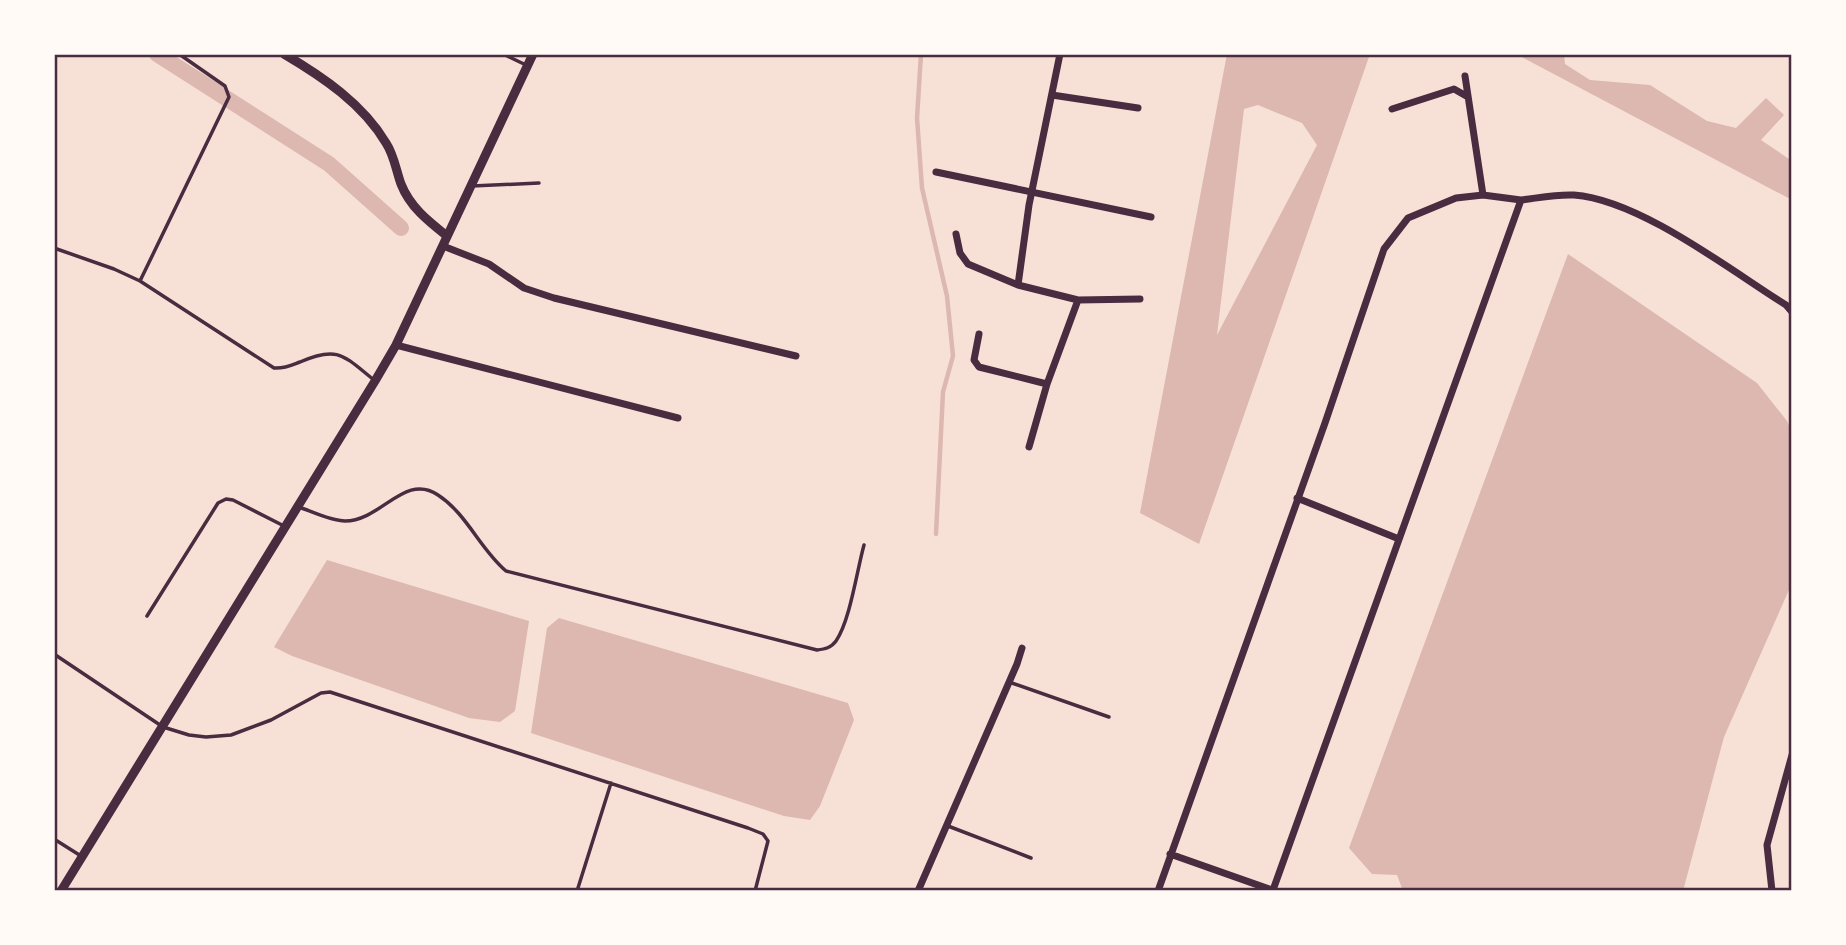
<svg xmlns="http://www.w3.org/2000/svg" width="1846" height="945" viewBox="0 0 1846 945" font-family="Roboto,sans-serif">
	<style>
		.water { fill: #dcb8b0; fill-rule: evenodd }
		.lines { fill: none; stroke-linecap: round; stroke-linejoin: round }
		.stream { stroke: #dcb8b0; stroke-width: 4.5 }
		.canal { stroke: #dcb8b0; stroke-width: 16 }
		.service { stroke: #4a2c40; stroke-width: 3.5 }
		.minor { stroke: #4a2c40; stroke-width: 7 }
		.tertiary { stroke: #4a2c40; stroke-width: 9 }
		.neatline { fill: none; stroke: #4a2c40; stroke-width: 2.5 }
	</style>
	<rect width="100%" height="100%" fill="#f7e1d7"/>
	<path class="water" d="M1227,54h143l-171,490 -59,-31zM1258,105l44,18 15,22 -100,190 27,-226z
		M1516,54h48l1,10 25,16 60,5 57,36 29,7 30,-30 18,17 -23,25 31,21v39z
		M1568,254l189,129 30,38 5,11v151l-68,154 -41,154h-280l-6,-16 -25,-1 -23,-26z
		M327,560l202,61 -14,90 -15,11 -31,-4 -177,-62 -18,-9z
		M559,618l289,85 6,17 -34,86 -10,14 -26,-4 -253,-83 16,-105z"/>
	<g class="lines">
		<path class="stream" d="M921,54l-4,64 5,70 25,108 6,60 -10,36 -7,142"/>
		<path class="canal" d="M157,54l172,110 72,64"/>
		<path class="service" d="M503,54l23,11
			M472,186l67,-3
			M54,248l60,21 26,12 134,87c10,1 18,-3 26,-6 38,-17 44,-6 74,18
			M140,281l89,-184 -4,-11 -46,-32
			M299,507c14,5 32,14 46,14 36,0 60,-49 93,-26 29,19 42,54 68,76l311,79c8,-1 14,-2 19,-9 14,-20 21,-71 28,-96
			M147,616l71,-113 8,-4 7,1 51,26
			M54,654l109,73 26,8 17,2 25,-2 40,-15 50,-27 9,-1 418,136 15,6 5,7 -13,50
			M1009,682l100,35
			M948,826l83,32
			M54,839l27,17
			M577,891l34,-108"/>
		<path class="minor" d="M1465,76l18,119
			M1052,95l86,13
			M1392,109l62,-20 14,8
			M936,172l215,45
			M956,234l4,19 8,11 50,21
			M443,246l46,18 35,24 30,10 242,58
			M1078,300l62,-1
			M979,334l-5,26 5,7 68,17
			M396,345l282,73
			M1029,447l18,-63 31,-84 -60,-15 11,-80 31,-151
			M1297,498l102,41
			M1170,854l105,37
			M1273,890l248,-690c17,-2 36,-6 53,-5 66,5 156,75 212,110l6,7
			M918,891l99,-227 5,-16
			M1158,891l167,-468 59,-174 24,-31 48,-20 27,-3 38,5
			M1772,891l-5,-46 25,-90"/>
		<path class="tertiary" d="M284,54c39,23 79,50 102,89 8,12 10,27 15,41 9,23 27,37 46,52
			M61,891l314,-510 21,-36 137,-291"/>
	</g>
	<rect width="1846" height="945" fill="none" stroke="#fffaf5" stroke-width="112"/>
	<rect x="56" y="56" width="1734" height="833" class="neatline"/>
</svg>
